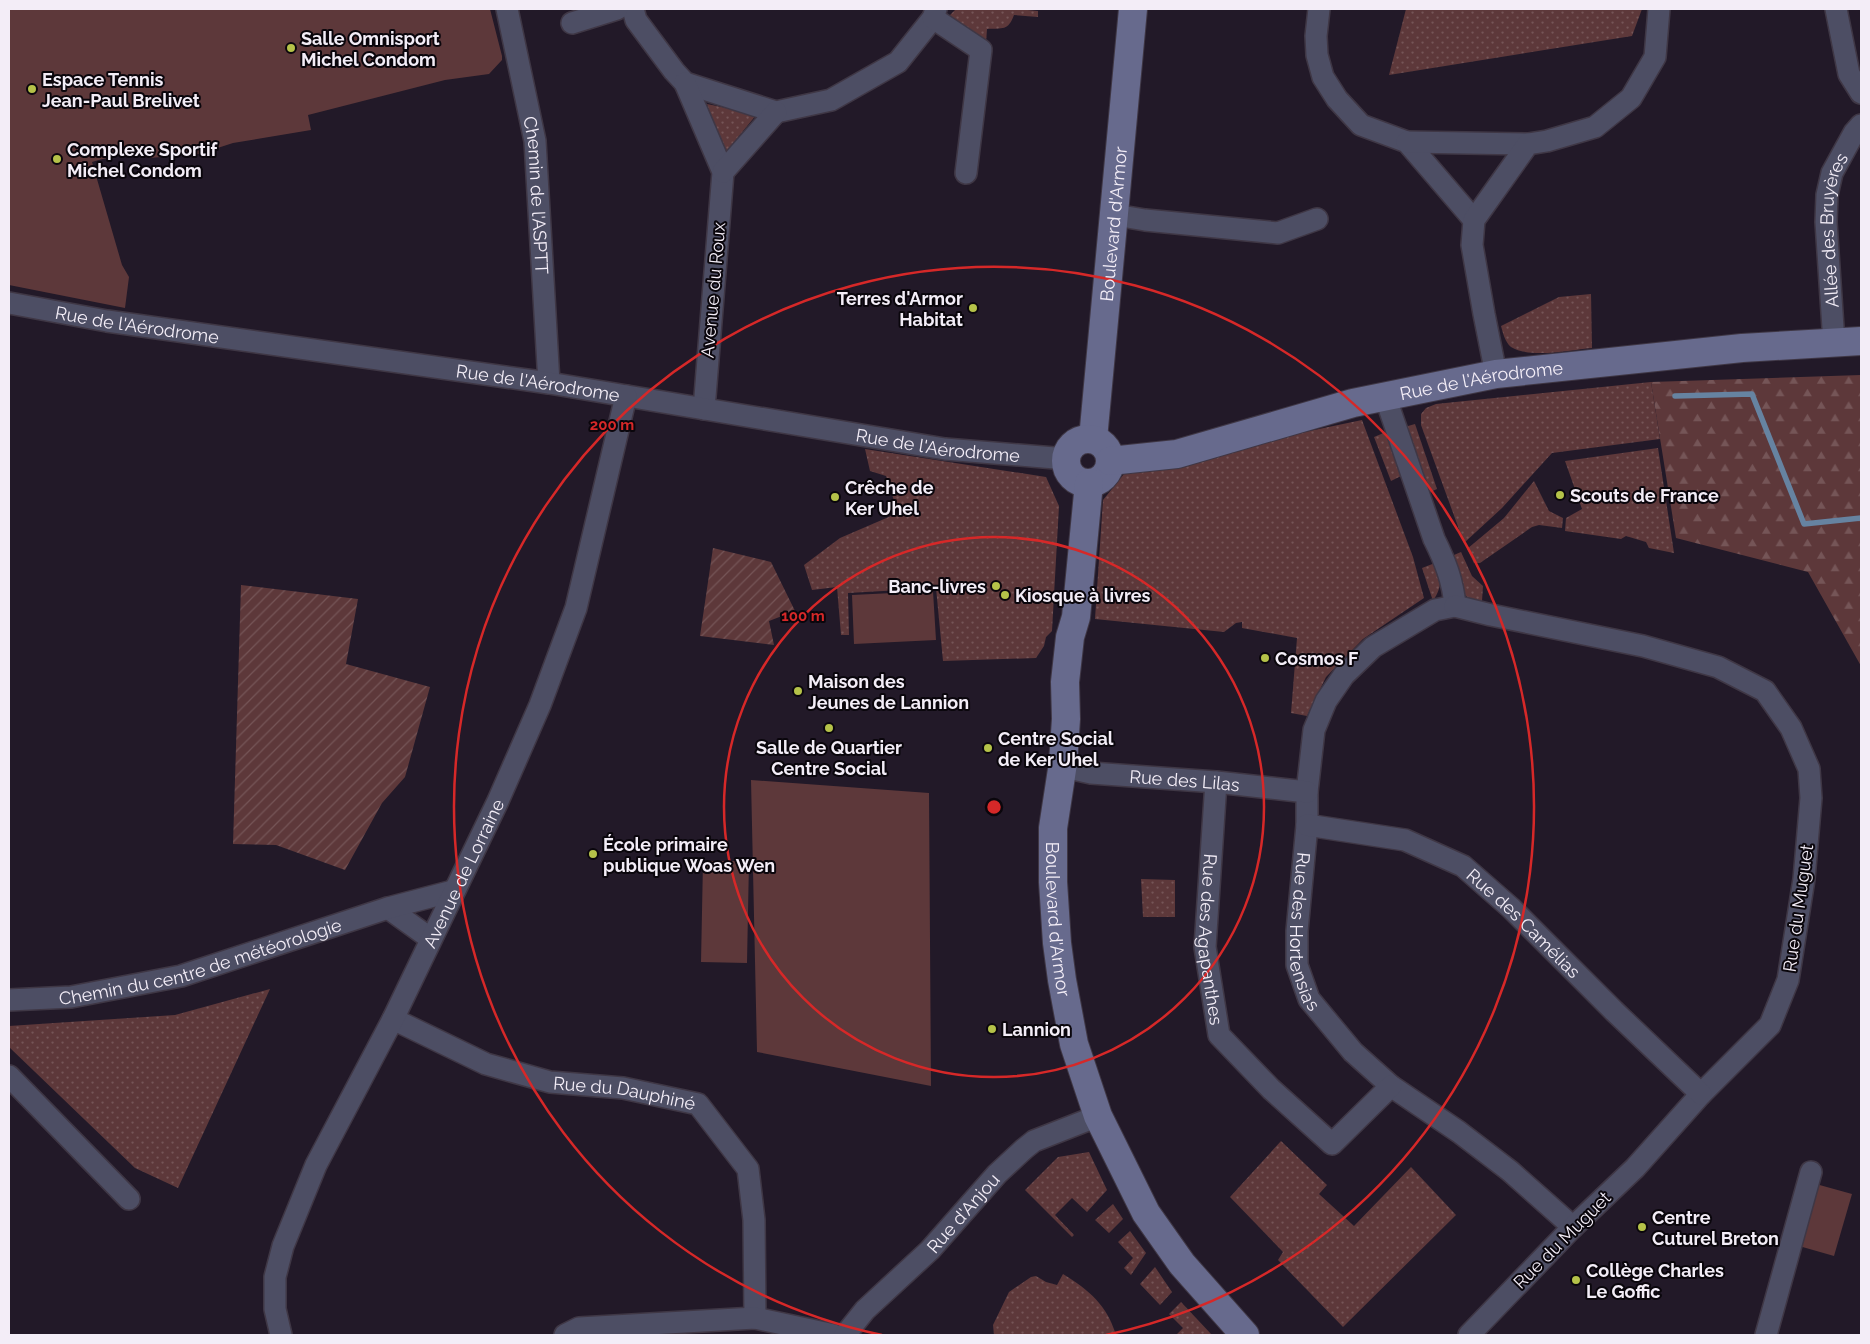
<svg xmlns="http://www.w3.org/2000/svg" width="1870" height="1344" viewBox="0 0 1870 1344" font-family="Raleway,sans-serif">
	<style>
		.grass { fill: url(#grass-dots) }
		.forest { fill: url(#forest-firs) }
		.garden { fill: url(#garden-furrows) }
		.pitch { fill: #5d383a }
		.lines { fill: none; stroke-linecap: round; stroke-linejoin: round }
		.stream { stroke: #6683a1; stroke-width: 5.5 }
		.street-casing { stroke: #3f3745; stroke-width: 24 }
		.secondary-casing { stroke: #3f3745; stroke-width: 30 }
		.street { stroke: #4d4e64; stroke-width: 21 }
		.secondary { stroke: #676a8d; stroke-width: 28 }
		.ring { fill: none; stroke: #d62828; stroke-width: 2.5 }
		.poi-dot { fill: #b5c249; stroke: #0a060c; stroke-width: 2 }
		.labels { text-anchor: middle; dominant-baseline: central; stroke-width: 4; stroke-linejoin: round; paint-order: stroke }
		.poi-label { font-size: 18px; font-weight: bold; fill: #f3edf7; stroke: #0a060c; text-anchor: start }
		.street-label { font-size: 18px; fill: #f3edf7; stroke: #0a060c }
		.centre { fill: #d62828; stroke: #0a060c; stroke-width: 2.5 }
		.ring-label { font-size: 15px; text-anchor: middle; font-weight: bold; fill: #d62828; stroke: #0a060c; stroke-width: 4; stroke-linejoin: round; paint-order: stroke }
	</style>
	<defs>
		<pattern id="grass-dots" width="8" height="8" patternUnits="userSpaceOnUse" patternTransform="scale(1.25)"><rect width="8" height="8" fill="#5d383a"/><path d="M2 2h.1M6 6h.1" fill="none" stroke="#755557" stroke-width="1.8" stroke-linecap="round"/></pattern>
		<pattern id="forest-firs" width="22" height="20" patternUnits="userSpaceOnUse" patternTransform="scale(1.25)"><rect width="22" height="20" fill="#5d383a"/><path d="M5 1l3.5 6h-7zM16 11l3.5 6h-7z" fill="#755557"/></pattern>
		<pattern id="garden-furrows" width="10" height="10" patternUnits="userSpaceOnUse" patternTransform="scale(1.25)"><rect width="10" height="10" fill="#5d383a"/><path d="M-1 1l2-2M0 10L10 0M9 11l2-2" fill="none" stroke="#755557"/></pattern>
	</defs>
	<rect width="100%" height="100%" fill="#221928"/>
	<path class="grass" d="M956,9h61l21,2v6l-24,-2c-6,16 -11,13 -27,14l-1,14 -10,-10 -28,-16z
		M1406,9h236l-10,27 -243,39z
		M707,104l50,10 -36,44z
		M1591,294l1,54c-22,2 -61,11 -81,-1 -6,-5 -8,-14 -10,-21l58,-29z
		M1651,382l9,57 -108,14 -50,55 -38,35 -43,-118v-11l5,-6 10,-4z
		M1362,420l51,137 11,41 -61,41 -37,38 -19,39 -16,-3 6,-75 -55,-10v-6l-6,1 -12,9 -129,-13 8,-119 25,-31z
		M1415,424l22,65 -11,5 -25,-66z
		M1386,432l15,44 -10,5 -17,-44z
		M1658,448l16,105 -25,-5 -3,-6 -20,-6 -5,3 -56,-8 1,-13 16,-9 -17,-48z
		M865,449l181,28 13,29 -7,125 -6,6 -2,9 -8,12 -93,3 -7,-73 -88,5 1,42h-8l-4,-48 -25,3 -8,-25 36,-27 58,-25 -12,-37 -16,-5z
		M1534,481l15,30 14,7 -1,10 -23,-3 -7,2 -52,36h-6l-7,-14 37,-31z
		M1461,552l11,24 11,10 -1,15 -3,3 -5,-1 -10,-9 -11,-34 1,-5z
		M1435,563c6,16 8,22 -2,38l-11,-33z
		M1141,879l34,1v37h-32z
		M270,989l-92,199 -43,-20 -126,-121v-21l166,-11z
		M1281,1141l46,44 -8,9 35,32 57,-59 45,48 -113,112 -65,-67 5,-8 -53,-55z
		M1089,1152l18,38 -20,22 -15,-14 -17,17 19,20 -2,2 -47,-47 33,-33z
		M1113,1204l10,15 -14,14 -14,-13z
		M1130,1231l16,22 -15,22 -7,-7 9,-10 -15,-16z
		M1155,1267l17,25 -12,13 -20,-21z
		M1063,1274c26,16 44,31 53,61h-122l-1,-10 16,-33 22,-15 5,-1 10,6 11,3z
		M1181,1302l31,33h-36l7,-7 -14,-14z"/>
	<path class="forest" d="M1861,375v291l-53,-94 -132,-34 -25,-156z"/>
	<path class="garden" d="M713,548l58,14 24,49 -26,10 5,24 -74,-9z
		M241,585l117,14 -12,65 84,23 -25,90 -23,26 -37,67 -69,-25 -43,-1z"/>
	<path class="pitch" d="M9,9h481l12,47v4l-13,14 -44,6 -137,35 3,15 -78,13 -34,11 -50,4c-17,-6 -41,-1 -57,4l30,103 7,12 -4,31 -116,-23z
		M933,591l3,49 -82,4 -2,-49z
		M751,780l178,13 2,293 -174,-34z
		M703,861h46l-2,102 -46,-1z
		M1816,1184l36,10 -18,62 -35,-10z"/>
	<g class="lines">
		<path class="stream" d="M1675,396l77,-2 52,130 57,-6"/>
		<defs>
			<g id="street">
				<path id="s1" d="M507,9l28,132 14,242"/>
				<path d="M633,9l3,11 38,51 11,12 91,29 55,-12 67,-38 35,-44 3,-9"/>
				<path d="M1319,9l-3,27 1,19 6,22 14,22 24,26 46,17 67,78"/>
				<path d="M1836,9l13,65 12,19"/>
				<path d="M933,18l48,32 -15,123"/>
				<path d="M572,23l45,-14"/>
				<path d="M685,83l38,89 -19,237"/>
				<path d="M1407,142l121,2"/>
				<path d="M723,172l53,-60"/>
				<path d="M1115,215l30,5 133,13 39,-14"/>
				<path id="s2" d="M9,303l98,18 442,62 396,66 122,10"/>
				<path id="s3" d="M1834,343l-8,-121 1,-27 5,-22 22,-40 7,-8"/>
				<path d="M1496,374l-12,-60 -12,-69 2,-25 54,-76 19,-3 48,-14 36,-29 24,-41 4,-48"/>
				<path id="s4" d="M1385,396l49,143c11,22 19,42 21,67l-20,4 -62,37 -29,28 -18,26 -12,29 -7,62v33l-10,106v34l12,34 44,53 38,34 68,46 51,39 63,56"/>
				<path d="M1455,606l36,9 152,31 75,21 47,24 26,37 18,41 2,29 -7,81 -16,101 -18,45 -69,69 -66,74 -62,59 -104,108"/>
				<path id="s5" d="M1063,763l10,6 18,4 125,9 91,10"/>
				<path id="s6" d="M1216,782l-11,165 14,88 52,54 61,55 59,-58"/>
				<path id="s7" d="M1307,825l98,15 58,26 48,42 103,103 87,83"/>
				<path d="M388,908l43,31"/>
				<path id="s8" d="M9,1000l62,-3 110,-21 207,-68 65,-17"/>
				<path id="s9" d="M393,1019l93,45 64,18 73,6 75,16 50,65 6,51 1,98"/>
				<path d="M9,1076l120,123"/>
				<path id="s10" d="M281,1335l-6,-26v-32l8,-31 33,-81 77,-146 105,-218 42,-96 36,-97 50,-212"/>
				<path d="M565,1335l14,-7 176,-10 79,17"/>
				<path id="s11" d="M845,1335l20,-25 65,-60 67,-76 27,-25 10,-8 64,-25"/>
				<path d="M1766,1335l45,-163"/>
			</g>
			<g id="secondary">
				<path id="s12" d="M1093,439l40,-430"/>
				<circle cx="1088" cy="461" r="22"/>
				<path id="s13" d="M1110,461l67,-7 176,-51 143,-29 246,-26 119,-7"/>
				<path id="s14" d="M1089,483l-13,134 -6,20 -5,45 1,37 -3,44 -10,65v54l4,61 5,37 12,64 24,72 48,97 36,51 63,71"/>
			</g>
		</defs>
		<use href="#street" class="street-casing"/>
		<use href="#secondary" class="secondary-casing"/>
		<use href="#street" class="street"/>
		<use href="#secondary" class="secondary"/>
	</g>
	<g class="ring">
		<circle cx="994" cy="807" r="270"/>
		<path d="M882 1335A540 540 0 1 1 1106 1335"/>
	</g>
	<g class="poi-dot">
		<circle cx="291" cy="48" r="5"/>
		<circle cx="32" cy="89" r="5"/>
		<circle cx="57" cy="159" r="5"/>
		<circle cx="973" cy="308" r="5"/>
		<circle cx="1560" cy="495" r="5"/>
		<circle cx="835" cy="497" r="5"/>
		<circle cx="996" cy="586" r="5"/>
		<circle cx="1005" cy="595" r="5"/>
		<circle cx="1265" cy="658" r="5"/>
		<circle cx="798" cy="691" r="5"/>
		<circle cx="829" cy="728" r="5"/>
		<circle cx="988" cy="748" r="5"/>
		<circle cx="593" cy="854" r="5"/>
		<circle cx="992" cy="1029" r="5"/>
		<circle cx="1642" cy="1227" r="5"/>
		<circle cx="1576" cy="1280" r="5"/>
	</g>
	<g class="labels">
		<g class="poi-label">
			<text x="301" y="38">Salle Omnisport<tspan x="301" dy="21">Michel Condom</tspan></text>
			<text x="42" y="79">Espace Tennis<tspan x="42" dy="21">Jean-Paul Brelivet</tspan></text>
			<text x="67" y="149">Complexe Sportif<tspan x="67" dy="21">Michel Condom</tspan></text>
			<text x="963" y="298" text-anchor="end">Terres d'Armor<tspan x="963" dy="21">Habitat</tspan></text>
			<text x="845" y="487">Crêche de<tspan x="845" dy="21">Ker Uhel</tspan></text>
			<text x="1570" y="495">Scouts de France</text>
			<text x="986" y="586" text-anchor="end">Banc-livres</text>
			<text x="1015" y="595">Kiosque à livres</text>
			<text x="1275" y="658">Cosmos F</text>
			<text x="808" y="681">Maison des<tspan x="808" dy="21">Jeunes de Lannion</tspan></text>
			<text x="998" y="738">Centre Social<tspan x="998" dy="21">de Ker Uhel</tspan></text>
			<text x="829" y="747" text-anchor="middle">Salle de Quartier<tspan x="829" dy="21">Centre Social</tspan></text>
			<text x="603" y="844">École primaire<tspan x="603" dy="21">publique Woas Wen</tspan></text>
			<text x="1002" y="1029">Lannion</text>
			<text x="1652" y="1217">Centre<tspan x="1652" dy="21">Cuturel Breton</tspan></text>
			<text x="1586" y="1270">Collège Charles<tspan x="1586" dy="21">Le Goffic</tspan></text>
		</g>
		<g class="street-label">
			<text stroke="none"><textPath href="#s1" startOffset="189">Chemin de l'ASPTT</textPath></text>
			<text stroke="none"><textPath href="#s12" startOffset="216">Boulevard d'Armor</textPath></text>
			<text stroke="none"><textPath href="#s3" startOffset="114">Allée des Bruyères</textPath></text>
			<text transform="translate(713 290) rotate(-85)">Avenue du Roux</text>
			<text stroke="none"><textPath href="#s2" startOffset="130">Rue de l'Aérodrome</textPath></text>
			<text stroke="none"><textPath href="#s13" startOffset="381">Rue de l'Aérodrome</textPath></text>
			<text stroke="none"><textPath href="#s2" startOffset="535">Rue de l'Aérodrome</textPath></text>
			<text stroke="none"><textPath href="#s2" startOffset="940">Rue de l'Aérodrome</textPath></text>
			<text stroke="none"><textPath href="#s5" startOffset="124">Rue des Lilas</textPath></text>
			<text stroke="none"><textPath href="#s10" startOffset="505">Avenue de Lorraine</textPath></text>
			<text transform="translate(1798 908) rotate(-82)">Rue du Muguet</text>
			<text stroke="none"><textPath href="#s14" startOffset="439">Boulevard d'Armor</textPath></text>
			<text stroke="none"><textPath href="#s7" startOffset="246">Rue des Camélias</textPath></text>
			<text stroke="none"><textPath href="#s4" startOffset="621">Rue des Hortensias</textPath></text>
			<text stroke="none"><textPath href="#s6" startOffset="158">Rue des Agapanthes</textPath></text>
			<text stroke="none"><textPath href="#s8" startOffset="196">Chemin du centre de météorologie</textPath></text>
			<text stroke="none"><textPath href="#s9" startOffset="245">Rue du Dauphiné</textPath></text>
			<text stroke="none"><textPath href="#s11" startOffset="170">Rue d'Anjou</textPath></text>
			<text transform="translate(1562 1240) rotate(-45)">Rue du Muguet</text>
		</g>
	</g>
	<circle cx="994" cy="807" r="8" class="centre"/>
	<g class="ring-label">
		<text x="612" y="430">200 m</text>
		<text x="803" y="621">100 m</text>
	</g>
	<rect width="1870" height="1344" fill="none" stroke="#f3edf7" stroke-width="20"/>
</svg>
